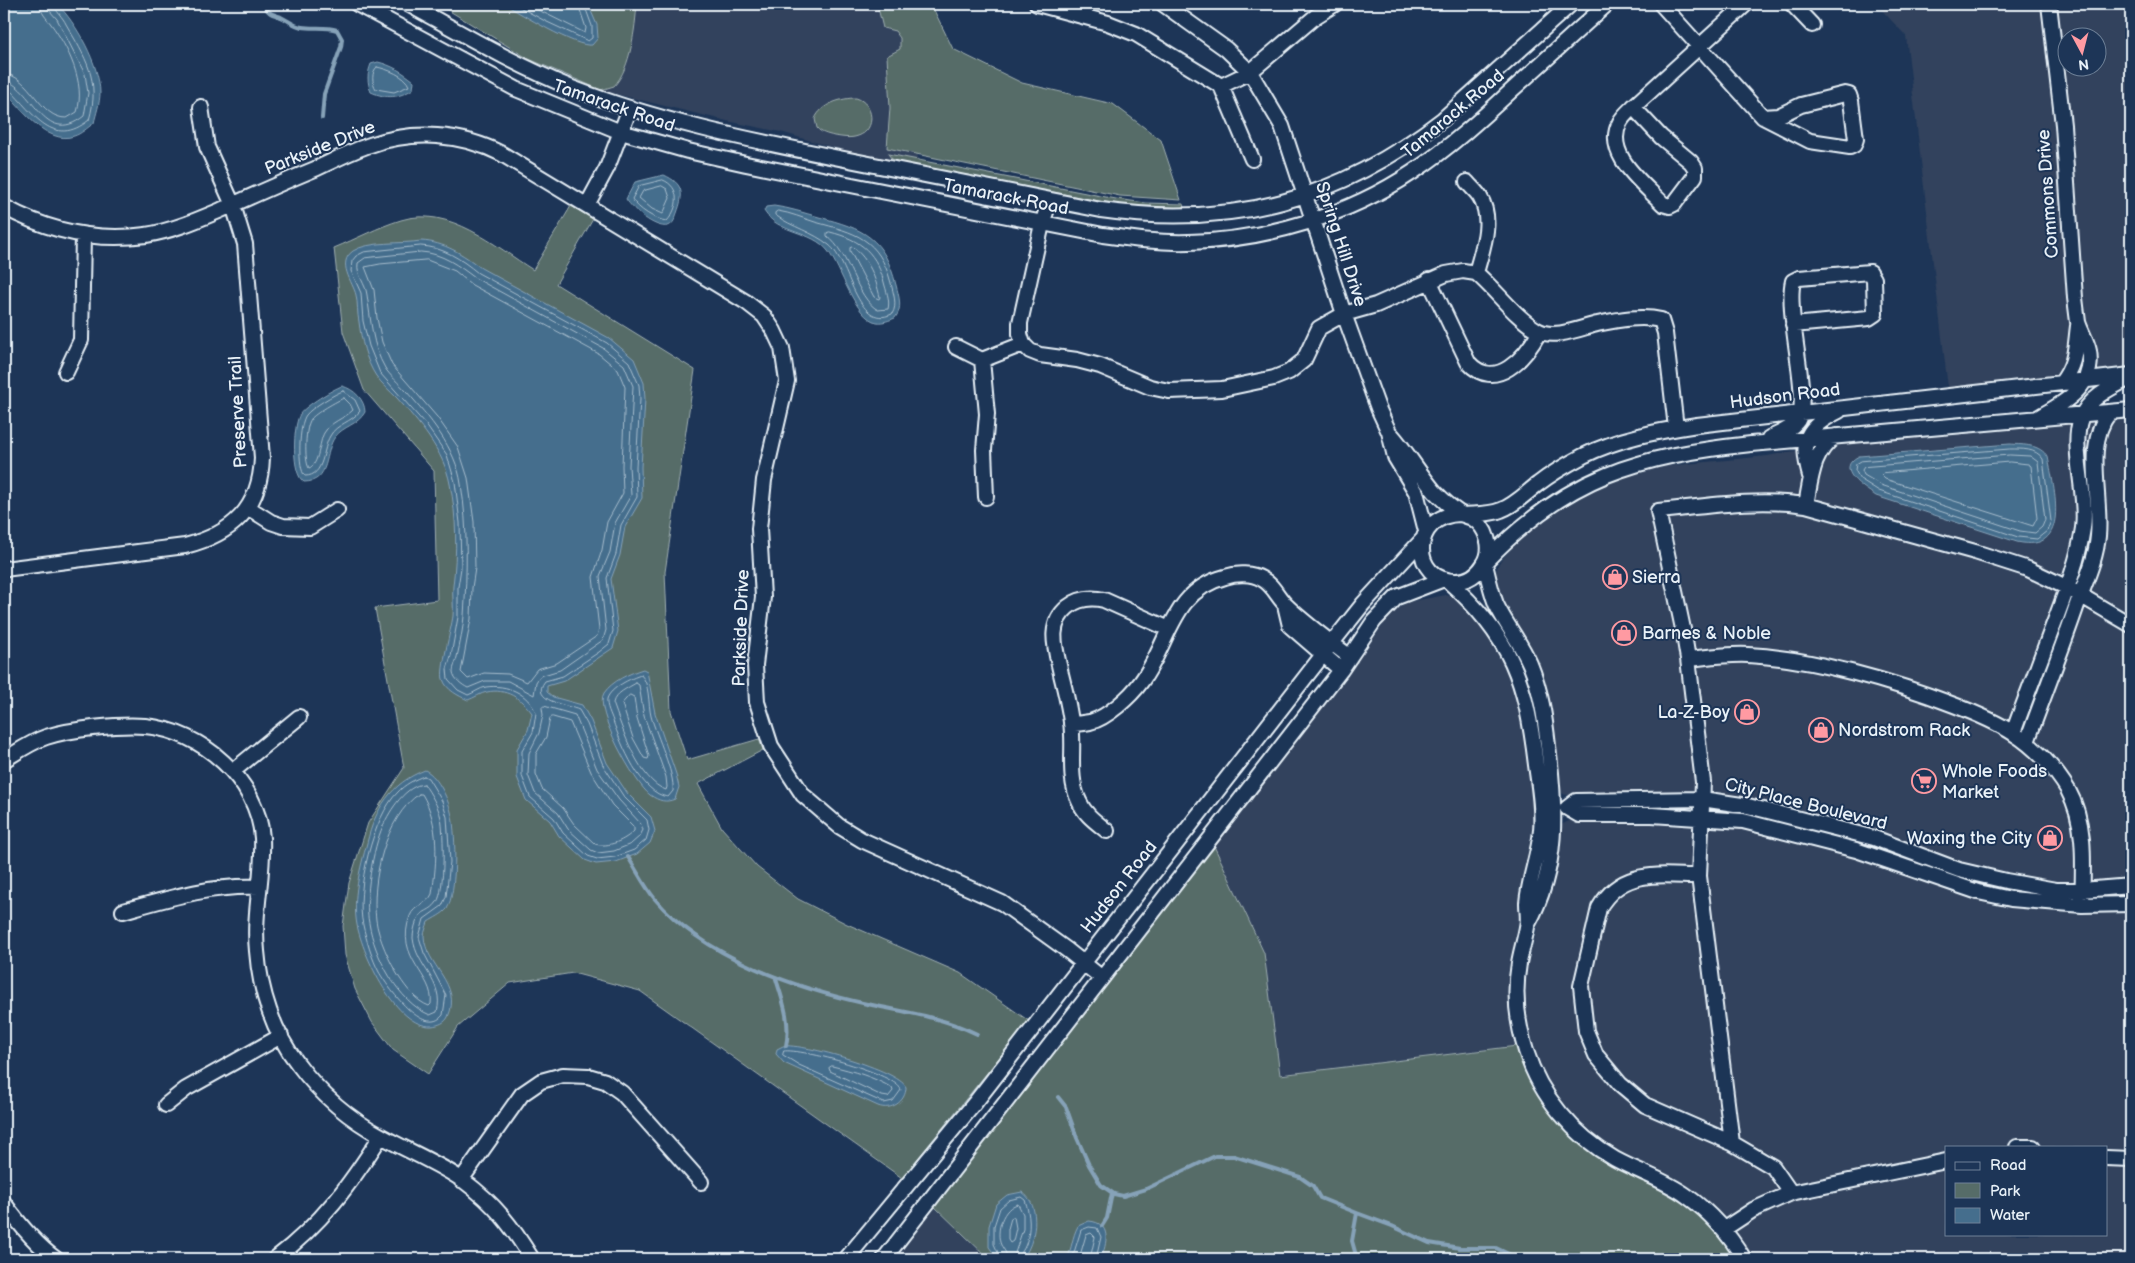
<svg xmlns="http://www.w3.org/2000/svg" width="2135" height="1263" viewBox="0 0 2135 1263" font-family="'Balsamiq Sans',sans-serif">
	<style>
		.built { fill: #31425d; fill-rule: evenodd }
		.green { fill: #566c68; stroke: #9faeb0 }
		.water { fill: #456e8d; stroke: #86a2b8 }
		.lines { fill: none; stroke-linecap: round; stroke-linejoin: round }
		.shore { stroke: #a7bdcd; stroke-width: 1 }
		.stream { stroke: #86a2b8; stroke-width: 4 }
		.minor-casing { stroke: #e8f1f8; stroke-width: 18 }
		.minor { stroke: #1d3557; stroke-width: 14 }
		.labels { text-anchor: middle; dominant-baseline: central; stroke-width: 4; stroke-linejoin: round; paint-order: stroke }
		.street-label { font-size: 18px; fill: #e8f1f8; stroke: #1d3557 }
		.poi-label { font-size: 18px; fill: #e8f1f8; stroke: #1d3557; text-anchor: start }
	</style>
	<rect width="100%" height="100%" fill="#1d3557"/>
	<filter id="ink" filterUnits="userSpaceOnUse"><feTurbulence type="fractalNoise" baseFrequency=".02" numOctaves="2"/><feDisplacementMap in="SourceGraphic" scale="10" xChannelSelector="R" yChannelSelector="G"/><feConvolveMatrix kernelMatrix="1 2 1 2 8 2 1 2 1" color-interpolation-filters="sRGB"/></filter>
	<g filter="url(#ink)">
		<path class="built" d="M637,4h261l21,162 -71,-14 -67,-20 -54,-11 -128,-31 13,-3 7,-8 14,-41z
			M1876,4h255v363l-183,21 -42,-352zM2068,38h30v30h-30z
			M2131,419v459l-64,8 -80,-13 -83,-29 -239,-50 -94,2 -8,-2 -5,-6 -9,-69 -47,-115 -7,-30 4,-11 14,-17 22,-20 26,-19 52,-27 53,-14 101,-10 78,-14z
			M1446,595l13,4 38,42 22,47 16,102v40l-25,140v37l7,39 -237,29 -16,-122 -50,-106 131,-169 44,-62 18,-14z
			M1650,818l75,4 129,31 89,31 188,24v351h-379l-25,-37 -30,-28 -29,-18 -41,-18 -40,-27 -29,-32 -21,-39 -7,-19 -6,-34 1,-25 3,-20 24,-87 9,-50 10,-5zM1946,1147h160v87h-160z
			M929,1202l60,57h-105z"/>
		<path class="green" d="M438,4h199c-2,24 -6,64 -23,82l-13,4 -72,-31z
			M877,4h54l22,45 69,34 91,21 48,36 20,60 -61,-4 -233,-48 3,-40 -3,-52 13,-7v-11l-5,-7 -12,-3z
			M856,98c18,5 21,32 2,38 -8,3 -16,1 -24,0 -7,-2 -13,-3 -17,-8l-2,-9c6,-15 26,-21 41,-21z
			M888,154l228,45 30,4 37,1 1,4h-39l-46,-7 -200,-39 -7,-3z
			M571,206l22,13 -37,65 139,86 -30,202 6,139 16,49 72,-21 4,11 -65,34 24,44 35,39 41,32 49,25 113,49 69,48 -127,157 -262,-187 -67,-18 -63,10 -52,44 -30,47 -35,-24 -21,-28 -17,-33 -10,-34 -2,-29 6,-43 19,-60 36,-55 -29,-160 62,-8 -3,-129 -70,-81 -21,-58 -9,-84c22,-9 44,-21 67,-28 48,-15 94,26 132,50z
			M1214,846l50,107 16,122 237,-29c16,50 48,93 94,119 16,9 32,14 48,22 33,16 58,42 77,72h-747l-55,-53z"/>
		<path class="water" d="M4,4h53c19,18 43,62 43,89 0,10 -4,21 -6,30 -7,5 -13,11 -20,13 -27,10 -54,-29 -70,-45z
			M504,4h84l9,21 1,13 -6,7c-16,3 -72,-32 -88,-41z
			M378,62c13,3 25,10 36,19l-1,8c-14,9 -26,10 -42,3 -4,-10 -4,-18 0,-28z
			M664,175c20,9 20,19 13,38 -2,5 -3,11 -9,13 -13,3 -35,-16 -42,-27l9,-17z
			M774,206c16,2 30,7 45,11 45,12 65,20 77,68 3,12 7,23 -1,33 -5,2 -12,5 -18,4 -22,-3 -36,-55 -49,-71 -16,-21 -50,-17 -64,-40l2,-4z
			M421,241c23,1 42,13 60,27l128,70 25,21 10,24 1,16 -4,68 1,31 -17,29 -5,28 -9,24 7,52 -5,17 -49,33 -17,5v6l6,5 29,8 9,16 16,42 21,31 23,23 4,14 -5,12 -13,11 -21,8 -20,2 -11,-4 -26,-24 -9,-15 -24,-21 -9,-23v-28l11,-19 4,-17c-11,-15 -26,-25 -45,-21 -6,1 -13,6 -19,8 -9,-4 -22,-10 -25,-21 -3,-9 8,-49 10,-63 1,-10 -1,-20 0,-30 4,-34 4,-68 -3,-102 -6,-33 -31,-61 -53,-86 -7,-7 -15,-14 -21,-22 -10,-15 -15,-37 -17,-54 -2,-9 -1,-18 -3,-27 -3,-13 -20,-32 -3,-44 15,-10 49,-7 68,-10z
			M342,386c12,3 23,14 23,26 -7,13 -22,14 -30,25 -11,14 -4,45 -31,45 -13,-8 -11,-56 -4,-68 5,-8 33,-25 42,-28z
			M2010,444c15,1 29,0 38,13 6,32 24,97 -31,85l-141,-46c-12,-8 -43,-27 -17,-40z
			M643,669l4,2 8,42 21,61 3,13 -4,12c-9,4 -16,2 -25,-4 -15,-11 -57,-86 -46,-102 8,-12 26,-20 39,-24z
			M425,770c14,7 24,31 27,46 4,20 5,75 -5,93 -4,5 -13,9 -19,13 -1,4 -4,10 -4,14 1,29 39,48 24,81 -3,6 -9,8 -16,9 -36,2 -69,-71 -75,-101 -5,-26 3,-57 10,-82 8,-34 24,-60 58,-73z
			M783,1046c20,-3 115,24 123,41 0,15 -15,24 -28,19l-94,-43 -8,-9 1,-5z
			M1022,1192c20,13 14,51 0,67h-24l-9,-12v-21l7,-22 11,-9z
			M1089,1221c23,2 18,22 12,38h-34c5,-11 5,-22 11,-33z"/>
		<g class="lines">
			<path class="shore" d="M514,4l31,17 43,20 4,-3v-12l-8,-22
				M526,4l59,29 1,-5 -8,-24
				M377,67c10,2 29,9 32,19l-15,6 -18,-3c-4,-6 -5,-17 1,-22z
				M4,74c27,1 35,45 63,44l10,-6c9,-29 -9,-65 -26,-88 -5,-7 -10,-10 -11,-20
				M4,81c28,2 39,68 80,35l4,-23 -3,-19 -28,-55 -8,-9 -1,-6
				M4,88l5,1c25,25 44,60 80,31 12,-40 -4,-63 -23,-96 -3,-7 -11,-13 -12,-20
				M663,180c18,7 16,28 4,41 -12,-1 -29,-12 -35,-22l7,-13z
				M662,186l5,3 3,9 -7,16 -11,-5 -13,-11 4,-7z
				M778,211c13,2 24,7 37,11 41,11 64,16 76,61 2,10 7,22 1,31 -36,17 -42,-53 -63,-69 -16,-13 -37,-18 -54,-30v-2z
				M830,232c32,8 47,21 55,54 2,7 5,15 3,23l-10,1c-22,-12 -28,-57 -51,-74v-3z
				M421,246c22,1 40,13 57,27l129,70 22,19 10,23 1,14 -4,68 1,30 -16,28 -5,29 -9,24 6,53 -4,13 -10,8 -36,24 -18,5c-16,20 23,24 34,29l8,14 16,41 21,32 23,23 2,10 -3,10 -12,10 -19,7 -18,2 -9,-3 -25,-23 -9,-15 -24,-21 -8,-21v-25l11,-19 3,-19c-8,-20 -29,-29 -50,-26 -6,1 -12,6 -18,8l-10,-5 -10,-11 -1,-10 4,-13 7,-39v-30l3,-19 -1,-45 -5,-41 -8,-27 -21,-30 -46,-52 -11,-27 -6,-25 -2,-28 -10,-22 1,-10 4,-5 8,-4z
				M853,247c17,14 22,30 27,50l-1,2 -5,-2 -24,-46v-3z
				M421,252c21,1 38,14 54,26l128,70 21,17 9,21 -4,80 2,29 -16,28 -5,29 -10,24 6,54 -3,10 -43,30 -20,6 -4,6 -2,13 -26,-14h-23l-17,7c-6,-3 -14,-9 -15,-16 0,-5 3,-10 4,-15 3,-13 6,-28 7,-41 3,-45 4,-88 -3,-132 -5,-36 -32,-67 -55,-93 -7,-8 -16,-15 -21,-23 -13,-22 -14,-48 -18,-73 -1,-11 -11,-20 -9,-32l7,-5z
				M427,260l28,11 17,14 127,69 19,16 7,17 -3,79 1,27 -16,29 -5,28 -9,27 6,52 -2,7 -40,27 -20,6 -10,13 -19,-8 -24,-1 -16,6 -7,-7 10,-53 1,-31 3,-20 -1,-46 -6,-44 -10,-31 -21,-30 -45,-52 -10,-23 -5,-24 -3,-28 -9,-23 15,-3z
				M343,391l12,9 5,11c-8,11 -24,13 -30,25 -8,13 -5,40 -25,40 -8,-8 -6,-52 1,-61 5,-7 30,-22 37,-24z
				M344,398l6,6 3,6c-9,9 -22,11 -29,23 -5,9 -5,32 -15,35 -5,-8 -4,-41 2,-49 3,-5 27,-19 33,-21z
				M2010,449c12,0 26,-1 33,10l8,62 -4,10 -10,8 -19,-2 -139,-46 -19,-12 -5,-9 1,-6 5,-3z
				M2010,455l20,1 8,6 7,58 -3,7 -7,6 -15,-2 -139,-46 -17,-10 -2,-5 2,-3z
				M2010,462l18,2 3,2 6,52 -4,8 -148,-47 -4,-4 2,-2z
				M641,675c9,8 7,29 10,41 5,19 24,57 22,75l-5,6c-27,-3 -47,-53 -55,-76 -2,-6 -7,-15 -6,-22 3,-11 24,-21 34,-24z
				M636,683l3,2 5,31 22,61 1,10 -1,3c-27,-9 -44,-62 -53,-87 2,-10 15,-15 23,-20z
				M630,695l4,2 3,21 12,38 -1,3 -4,-1 -11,-20 -11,-34z
				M544,706l31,9 22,54 22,31 22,24 2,6 -3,6 -9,8 -17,7 -16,2 -7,-3 -23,-21 -10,-16 -23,-20 -7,-18 1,-22 10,-20 4,-18 -1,-7z
				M553,717l17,5 21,50 21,33 22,22v4c-9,9 -25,17 -39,13l-21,-20 -11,-16 -21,-19 -6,-15v-20l10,-17 4,-19z
				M424,776l4,2 14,23 5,16 3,45 -4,35 -4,9 -18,13 -5,18 5,16 22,42 -3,20c-19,24 -56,-29 -64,-43 -7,-13 -13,-33 -16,-47 -8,-34 10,-109 35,-133 6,-7 17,-13 26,-16z
				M424,784c7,10 14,22 17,34 3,14 4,73 -4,84 -8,12 -17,6 -22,24 -1,4 -2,8 -2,12 3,29 32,43 24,74l-7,3c-32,-13 -56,-60 -61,-92 -5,-23 4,-76 14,-97 7,-16 23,-41 41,-42z
				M419,794h3c18,30 15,67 10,100 -4,10 -18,11 -22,22 -16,43 25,59 21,88l-2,2c-13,-5 -22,-17 -30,-29 -9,-14 -21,-40 -23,-57 -5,-39 9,-103 43,-126z
				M784,1051c17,-3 113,23 117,39l-8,11 -9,2 -85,-38 -16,-10z
				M832,1066c21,5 42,11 60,22l1,3 -5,6 -6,-1 -52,-25 -1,-3z
				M1014,1217l2,11 -3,13 -3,2 -2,-3v-11l3,-11z
				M1001,1259l-7,-15v-18l6,-18 9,-8 12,-3 4,3c5,15 6,29 1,44 -2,6 -6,9 -7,15
				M1007,1259c0,-6 -3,-9 -6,-14 -6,-14 2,-38 17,-41l5,10v15l-10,30
				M1072,1259l9,-29 8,-3 8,1 4,9 -5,22
				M1079,1259l7,-24 5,-2 4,4 -5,22"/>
			<path class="stream" d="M264,4c4,10 8,10 17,13 7,3 13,9 21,10 12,2 23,-1 35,3l5,9 -1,8 -17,47 -2,24
				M628,857c9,14 17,30 27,42 49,58 140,89 212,105 38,8 75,13 110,30
				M776,979c7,22 15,44 10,67
				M1058,1097l8,10 11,31 12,27 12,20 13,9 9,2 23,-7 69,-33h19l66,21 13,9 7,12 37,15 -5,28 5,18
				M1357,1213l35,13 37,17 31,5h36l23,11
				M1102,1226l5,-8 5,-25"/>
			<defs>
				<path id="minor" d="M357,4l159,85 105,43 67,19 58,13 357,71c28,4 57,8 86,7 78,-2 160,-27 224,-70 36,-24 68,-53 99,-82 32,-29 63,-57 95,-86
					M408,4c53,29 107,61 164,84 85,33 173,51 262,69 89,18 178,36 267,53 131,19 238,-10 342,-91l128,-115
					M1037,4l71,19 28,11 85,52 29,-14 66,-56 19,-12
					M1163,4l63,45 24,23 32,54 62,188 34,94 11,24 6,25 21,35 10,39
					M1661,4l102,113
					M1792,4l20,21
					M1221,86l31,73
					M1845,94l4,1 2,6 5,38 -2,6 -4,2 -40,-6 -47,-24 15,-1 23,-11z
					M1633,107l28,30 30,25 4,6v8l-21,28 -4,2 -7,-2c-20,-21 -60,-50 -43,-82 3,-6 9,-11 13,-15l113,-103
					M1467,182c4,5 10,10 13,15 14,24 2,52 -4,76
					M587,205l20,-37 23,-60
					M4,207c44,24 91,35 142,28 26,-4 51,-15 75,-25 31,-14 62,-28 94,-41 18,-8 36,-18 55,-24 44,-15 91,-12 132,9l244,148 18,14 10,15 8,17 5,33 -23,99 -5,49 4,68 -8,68 2,37 14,44 32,49 36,31 23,14 140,63 65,47 35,28
					M1429,280l39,82c27,31 58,-5 71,-30
					M1023,344l-3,-10v-11l22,-99 8,-24
					M956,347l26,13 41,-16 7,7 10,4 37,5 23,6 50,21 19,4 53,-2 52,-11 15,-6 15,-12 15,-32 25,-14 32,-9 70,-31 17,-3 13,2c21,18 38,43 61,57 16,10 44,-2 60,-6 20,-4 44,-9 64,-4l4,13 11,95
					M982,360l5,54 -3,36 2,47
					M66,372l15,-32 2,-105
					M2061,383c15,-19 14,-34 17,-57
					M2039,417c26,-15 56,-30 50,-66 -2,-10 -8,-19 -11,-29 -1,-8 -2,-16 -3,-24l-12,-173 -14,-121
					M1391,434c16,18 28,39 44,58 7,7 14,14 23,20 4,3 9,4 14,6 15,9 22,31 12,46 -6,10 -16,17 -28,17 -46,0 -46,-66 4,-67
					M1769,438c10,-4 23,-9 29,-18 13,-21 -13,-107 -5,-139l6,-3 71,-6 4,7 1,35 -6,4 -76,7
					M1810,476c-10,-36 -5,-48 29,-65
					M1806,505c5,-26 6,-53 30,-69
					M249,508l22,14 12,4 27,1 27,-17
					M1463,515c12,-1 26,0 38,-5 14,-5 25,-17 37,-26 14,-11 30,-20 45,-28 36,-18 75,-25 114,-31l434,-50
					M1486,561c81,-85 152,-105 265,-117l380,-34
					M1485,564c3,13 6,27 11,40 10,21 25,39 34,60 11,27 15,54 18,82 8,63 11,121 -20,178
					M4,569l181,-23c47,-12 75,-37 77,-88l-17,-214 -12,-39 -26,-58 -6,-40
					M1447,580c65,57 79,102 89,185 3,22 7,44 5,65 -2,25 -12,48 -14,73 0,8 2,16 0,24 -2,12 -6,24 -8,36 -5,29 -2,60 7,88 14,45 48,85 89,108 24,13 50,21 72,37 24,17 42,38 57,63
					M1285,605l5,21 51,44
					M1688,659l-5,-30 -25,-118c50,-5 98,-13 148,-6l169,47 53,17 40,19 63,37
					M1071,724c7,0 13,-1 19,-2 17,-4 41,-26 51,-40 29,-39 30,-91 84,-105 12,-4 27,-4 37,2 12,6 16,20 26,28 19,18 41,34 62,50
					M2013,733c13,-36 27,-72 40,-107 12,-32 25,-64 30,-98 5,-32 -13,-81 -2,-110 7,-20 31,-31 49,-40
					M2027,742c17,-47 35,-93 51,-140 8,-22 18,-43 20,-66 4,-38 -14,-92 11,-123
					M4,760c13,-8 27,-18 42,-23 24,-8 74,-13 99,-11 57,5 113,54 117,112 2,37 -9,75 -5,113 3,40 16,81 41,113 23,31 51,55 85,73 27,15 57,27 81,44 31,23 48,45 68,78
					M233,771l66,-54
					M1567,808l9,-7 126,-2 46,7 126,32 85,32 47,11 50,9h26l49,-4
					M1567,808l12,7h73l91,6 113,29 122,42 33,7 71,6 49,-1
					M1107,831c-11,-9 -22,-16 -28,-30 -12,-25 -4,-52 -8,-79 -2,-16 -6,-32 -10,-48 -5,-24 -15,-49 7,-67 11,-9 23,-10 36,-7l65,29
					M1699,876l33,267
					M123,911c46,-13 88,-26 136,-24
					M166,1105l20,-16 95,-53
					M2017,1147h16
					M2106,1158l25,1
					M461,1180l61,-86 19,-13 22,-6 25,1 17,5 17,12 79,89
					M1791,1193l-18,-26 -41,-24 -87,-38 -25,-21 -24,-29 -10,-24 -5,-45 18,-78c23,-40 60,-32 100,-32l4,-94 -15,-123c20,-2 40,-5 60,-4 64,3 147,27 206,50 21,8 41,16 59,28 21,13 42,35 55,57 19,34 15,77 14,115
					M4,1203c15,21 31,41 52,56
					M1724,1229l29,-19 38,-17 155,-32
					M275,1259c47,-36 74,-73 106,-123
					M846,1259l128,-155 358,-461 31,-39 60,-65
					M884,1259l457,-589 33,-49 23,-24 47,-18"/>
			</defs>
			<use href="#minor" class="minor-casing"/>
			<use href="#minor" class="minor"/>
		</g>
	</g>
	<defs>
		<symbol id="shop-ring" viewBox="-11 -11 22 22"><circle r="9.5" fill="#1d3557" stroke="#ff9aa2" stroke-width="1.5"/><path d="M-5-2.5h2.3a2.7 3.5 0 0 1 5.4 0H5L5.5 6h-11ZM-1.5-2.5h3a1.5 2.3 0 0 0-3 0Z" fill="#ff9aa2"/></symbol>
		<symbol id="supermarket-ring" viewBox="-11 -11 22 22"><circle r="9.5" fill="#1d3557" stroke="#ff9aa2" stroke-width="1.5"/><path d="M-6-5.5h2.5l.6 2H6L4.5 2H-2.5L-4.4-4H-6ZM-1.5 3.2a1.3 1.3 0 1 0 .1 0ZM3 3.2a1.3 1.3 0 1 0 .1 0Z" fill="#ff9aa2"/></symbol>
	</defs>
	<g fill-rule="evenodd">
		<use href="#shop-ring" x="1601" y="563" width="28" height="28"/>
		<use href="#shop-ring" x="1610" y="619" width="28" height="28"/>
		<use href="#shop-ring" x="1733" y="698" width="28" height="28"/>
		<use href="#shop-ring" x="1807" y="716" width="28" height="28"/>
		<use href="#supermarket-ring" x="1910" y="767" width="28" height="28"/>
		<use href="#shop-ring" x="2036" y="824" width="28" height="28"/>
	</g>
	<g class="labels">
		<g class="street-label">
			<text transform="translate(614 106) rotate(19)">Tamarack Road</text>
			<text transform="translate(1453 114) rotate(-40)">Tamarack Road</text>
			<text transform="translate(320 148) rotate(-22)">Parkside Drive</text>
			<text transform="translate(2048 194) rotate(-94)">Commons Drive</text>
			<text transform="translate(1006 197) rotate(11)">Tamarack Road</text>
			<text transform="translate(1341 244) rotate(72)">Spring Hill Drive</text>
			<text transform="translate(1785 396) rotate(-7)">Hudson Road</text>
			<text transform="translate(238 412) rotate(-93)">Preserve Trail</text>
			<text transform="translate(741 628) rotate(-88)">Parkside Drive</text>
			<text transform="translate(1806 804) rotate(14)">City Place Boulevard</text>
			<text transform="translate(1119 887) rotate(-52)">Hudson Road</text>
		</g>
		<g class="poi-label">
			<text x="1632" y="577">Sierra</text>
			<text x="1642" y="633">Barnes &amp; Noble</text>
			<text x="1730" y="712" text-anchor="end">La-Z-Boy</text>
			<text x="1838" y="730">Nordstrom Rack</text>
			<text x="1942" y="771">Whole Foods<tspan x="1942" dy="21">Market</tspan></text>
			<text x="2032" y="838" text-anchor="end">Waxing the City</text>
		</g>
	</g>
	<rect width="2135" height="1263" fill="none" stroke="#1d3557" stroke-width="20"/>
	<rect x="10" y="10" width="2115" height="1243" fill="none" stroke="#e8f1f8" stroke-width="2" filter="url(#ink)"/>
	<rect x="1945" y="1146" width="162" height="90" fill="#1d3557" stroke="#6e8097"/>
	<rect x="1955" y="1162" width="25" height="8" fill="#1d3557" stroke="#6e8097"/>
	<text x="1990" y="1170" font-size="15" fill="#e8f1f8">Road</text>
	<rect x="1955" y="1183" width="25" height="15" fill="#566c68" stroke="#6e8097"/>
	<text x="1990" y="1196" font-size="15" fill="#e8f1f8">Park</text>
	<rect x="1955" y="1208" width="25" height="15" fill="#456e8d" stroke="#6e8097"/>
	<text x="1990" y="1220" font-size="15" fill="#e8f1f8">Water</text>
	<g transform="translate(2082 52) rotate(173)"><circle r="24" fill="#1d3557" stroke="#6e8097"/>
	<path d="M0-4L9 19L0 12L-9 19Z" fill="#ff9aa2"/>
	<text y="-8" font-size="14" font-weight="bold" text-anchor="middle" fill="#e8f1f8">N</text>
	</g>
</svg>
